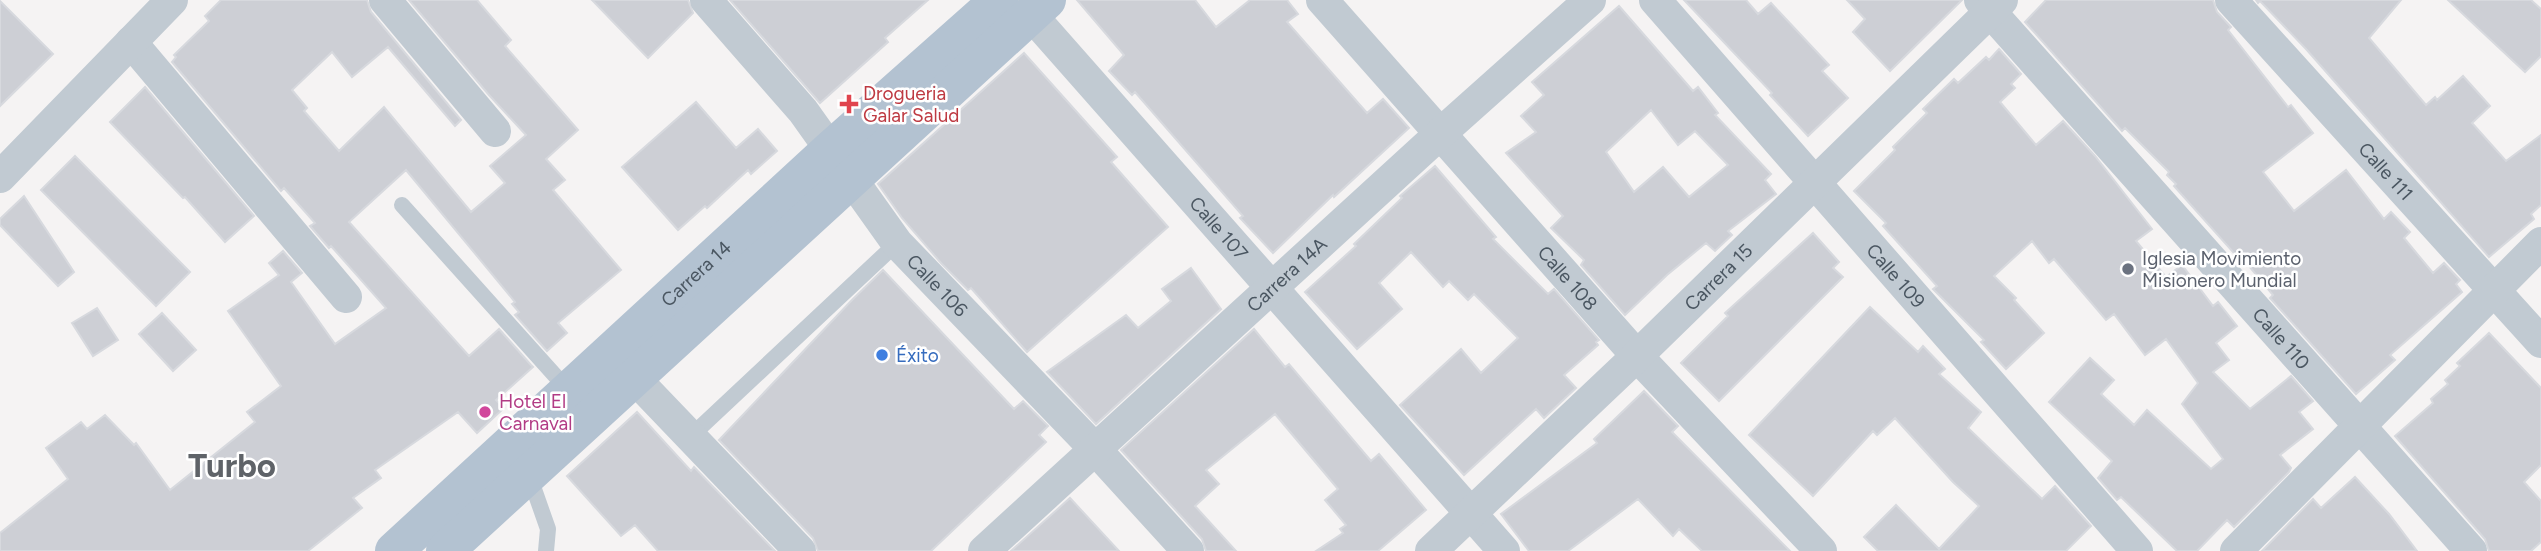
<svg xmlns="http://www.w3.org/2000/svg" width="2541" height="551" viewBox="0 0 2541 551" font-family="Figtree,sans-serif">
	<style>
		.building { fill: #cdcfd5; stroke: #d7d9de; stroke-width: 2; fill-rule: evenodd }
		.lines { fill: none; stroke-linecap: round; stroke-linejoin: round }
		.lane { stroke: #c1cad2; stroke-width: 16 }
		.street { stroke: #c1cad2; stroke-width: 32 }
		.primary { stroke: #b3c2d1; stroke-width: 38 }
		.health-dot { fill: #e0444e; stroke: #fff; stroke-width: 2.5 }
		.worship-dot { fill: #6b7280; stroke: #fff; stroke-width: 2.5 }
		.shop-dot { fill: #3f7fe0; stroke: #fff; stroke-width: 2.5 }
		.hotel-dot { fill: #d1479c; stroke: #fff; stroke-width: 2.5 }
		.labels { text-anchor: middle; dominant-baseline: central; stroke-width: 5; stroke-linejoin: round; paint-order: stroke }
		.health-label { font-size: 19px; fill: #be3a42; stroke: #fff; text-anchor: start }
		.street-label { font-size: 19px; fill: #4a5661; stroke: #fff }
		.worship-label { font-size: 19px; fill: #5b616d; stroke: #fff; text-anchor: start }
		.shop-label { font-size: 19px; fill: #366cbe; stroke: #fff; text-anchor: start }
		.hotel-label { font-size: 19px; fill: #b23c85; stroke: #fff; text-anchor: start }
		.town-label { font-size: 33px; font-weight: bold; fill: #5f6368; stroke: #fff }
	</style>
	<rect width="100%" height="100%" fill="#f5f3f3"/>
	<path class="building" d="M221,0h146l4,12 90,108 -6,6 -67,-79 -36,30 -20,-25 -40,38 15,18 -3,3 35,40 45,-44 87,105 34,-29 -15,-17 36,-31 -37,-40 -80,-95h68l34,40 -6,6 73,84 -32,29 19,21 -12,10 68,80 -63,53 9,10 -20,18 -32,-36 4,-3 -7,-8 3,-2 -109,-132 -57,52 120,134 30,-27 32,36 2,2 -37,33 8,8 -27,25 -19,-21 -83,58 6,8 -28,20 9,10 -54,43h-308v-18l68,-54 -22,-31 35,-26 6,7 18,-14 29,30 2,-2 34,47 85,-68 -8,-10 34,-26 -53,-75 51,-36 -10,-12 14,-12 19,22 -11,9 44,62 51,-36 -55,-62 -2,2 -19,-22 5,-3 -31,-35 -3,3 -109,-129 4,-5 -2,-2 35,-34 -4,-5z
		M592,0h96l5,13 -45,45z
		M730,0h198l-43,38 3,4 -68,61z
		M1077,0h118l21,27 34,-27h37l11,14 -11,8 80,91 16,-14 26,29 -75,69 -1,-2 -60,58 -33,-35 3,-2 -108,-124 -3,3 -23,-24 15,-16z
		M1684,0h62l12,14 13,-11 58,62 -7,6 26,27 -40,38 -38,-41 2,-2z
		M1847,0h115l-72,71 -37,-39 12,-13z
		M2046,0h167l4,12 14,15 -3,3 60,77 3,-2 22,28 -50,39 31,39 52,-41 38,49 7,-7 19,20 -6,6 29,35 11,-10 16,17 -4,4 6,8 -72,63 5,5 -39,34 -86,-96 3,-3 -29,-35 -2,2 -68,-76 2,-2 -9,-9 2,-3 -44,-44 -3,3 -97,-109z
		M2256,0h145l-32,38 57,67 9,-8 2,3 26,-24 27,30 -18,17 34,38 35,-26v70l-10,9 3,5 -45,38 -183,-208 -46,-48 -2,2z
		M2448,0h83l10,9v47l-16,16z
		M0,1l53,53 -53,52z
		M1619,6l74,85 5,-4 20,26 -3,2 56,59 -6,6 11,14 -48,37 4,4 -17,16 -9,-8 -39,32 -42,40 -44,-50 3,-5 -33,-32 12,-12 -57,-63 30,-21 -15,-16 23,-21 -12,-13zM1651,110l27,35 17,-14 33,34 -39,32 -26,-30 -29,25 -28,-40z
		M1999,49l22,25 -10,10 4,4 -15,14 36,43 27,-24 32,35 57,73 -16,12 30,36 16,-12 31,41 5,-4 19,24 -21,17 13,17 -16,12 37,37 41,-33 22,25 -14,11 14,17 -33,26 11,13 -2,4 -55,55 -7,-7 -30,31h-20l-56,-54 -4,3 -19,-22 14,-17 -63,-59 41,-44 24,22 -13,14 33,31 13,-15 64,59 12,-10 -41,-55 16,-21 -32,-44 -21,16 -31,-41 -8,6 -52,-61 -5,4 -17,-22 -38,35 22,22 -2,2 30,33 -38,36 -25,-27 3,-2 -51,-51 4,-3 -54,-60 3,-3 -32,-32 41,-41 -2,-3 34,-34 -4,-4 31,-30 4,4 28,-26 3,3z
		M1024,53l93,104 -6,5 57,65 -141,125 -56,-64 -3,2 -27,-27 -39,-45 -24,-34z
		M145,87l109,129 -29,26 -40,-45 -2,1 -73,-76z
		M696,102l40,46 22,-19 19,22 -26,23 -3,-4 -41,38 -2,-2 -27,24 -56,-63z
		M75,156l115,116 -34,34 -115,-116z
		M1435,166l61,71 -3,2 55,55 6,-5 45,51 -3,2 2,3 -34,30 12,13 -32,30 -8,-9 -72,66 -64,-70 61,-56 20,24 37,-35 -44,-44 -6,6 -19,-19 -6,6 -32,-35 -32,31 23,26 -45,40 -52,-57 51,-46 -2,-2 48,-46 -2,-2z
		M24,196l50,76 -16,14 -58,-61v-6z
		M1813,233l26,29 -6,6 10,9 -124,124 -38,-38 47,-47 -3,-3z
		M1191,268l30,41 -125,115 -49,-52 79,-57 12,13 33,-27 -9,-12z
		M883,270l131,139 9,-8 25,25 -9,9 7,7 -115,109h-113l-5,-13 -94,-98 133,-140z
		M1870,307l48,45 5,-6 22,23 -6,5 42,38 -13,16 74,71 13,-13 36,40 -25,25h-188l-14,-14 32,-32 43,44 40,-43 -26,-24 -58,-64 -18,17 -4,-4 -60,65 -64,-61z
		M97,308l21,32 -25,16 -21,-33z
		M162,313l34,37 -23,21 -34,-37z
		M1254,329l31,38 4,-3 82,97 8,-7 47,56 -48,41h-62l27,-18 -3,-4 6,-4 -21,-25 13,-11 -63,-75 -69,56 13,14 -24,22 41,45h-30l-4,-12 -81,-89z
		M2489,333l52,55v77l-17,17 17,19v41l-10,9h-42l-4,-12 -90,-103 38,-33 -2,-4 17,-15 -3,-4 15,-14 -3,-3z
		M1644,391l34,35 -6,6 118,119h-88l-23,-22 -6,7 -35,-37 -70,52h-39l-28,-37 96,-71 -3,-4z
		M637,412l54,59 3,-4 81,84h-117l-23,-26 -14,11 -54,-60z
		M2355,477l34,37 28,37h-155l51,-52 8,9z
		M1070,498l49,53h-108z"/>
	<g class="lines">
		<path class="lane" d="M402,205l166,185
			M690,437l207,-194
			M529,475l19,54 -2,22"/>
		<g class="street">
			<path d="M385,0l110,131"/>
			<path id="s1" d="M706,0l97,111 94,132 198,206 93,102"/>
			<path id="s2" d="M1018,0l486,551"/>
			<path id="s3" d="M1322,0l315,356 184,195"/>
			<path id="s4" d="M1655,0l482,551"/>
			<path id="s5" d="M1980,0l491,551"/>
			<path id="s6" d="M2231,0l310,342"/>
			<path d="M131,42l215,255"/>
			<path d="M0,177l172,-177"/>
			<path d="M618,361l182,190"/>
			<path id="s7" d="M984,551l457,-418 149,-133"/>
			<path id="s8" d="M1431,551l206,-195 365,-356"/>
			<path d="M2236,551l305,-308"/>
		</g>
		<g class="primary">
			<path id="s9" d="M394,551l436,-401 169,-150"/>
			<path d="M445,551l602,-551"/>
		</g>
	</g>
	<path class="health-dot" d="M845.5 93.5h7v7h7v7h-7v7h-7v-7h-7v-7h7z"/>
	<circle class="worship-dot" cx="2128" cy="269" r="7"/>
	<circle class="shop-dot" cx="882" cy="355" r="7"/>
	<circle class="hotel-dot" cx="485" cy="412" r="7"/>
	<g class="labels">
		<g class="health-label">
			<text x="863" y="93">Drogueria<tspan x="863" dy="22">Galar Salud</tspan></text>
		</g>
		<g class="street-label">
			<text stroke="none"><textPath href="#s6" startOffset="231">Calle 111</textPath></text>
			<text stroke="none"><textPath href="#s2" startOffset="304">Calle 107</textPath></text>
			<text stroke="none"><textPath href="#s9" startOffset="410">Carrera 14</textPath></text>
			<text stroke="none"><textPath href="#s7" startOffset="410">Carrera 14A</textPath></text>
			<text stroke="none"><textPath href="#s4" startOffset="366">Calle 109</textPath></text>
			<text stroke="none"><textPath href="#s8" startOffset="397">Carrera 15</textPath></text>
			<text stroke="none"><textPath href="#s3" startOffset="371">Calle 108</textPath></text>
			<text stroke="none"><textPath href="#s1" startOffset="368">Calle 106</textPath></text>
			<text stroke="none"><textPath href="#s5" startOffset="453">Calle 110</textPath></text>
		</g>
		<g class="worship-label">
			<text x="2142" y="258">Iglesia Movimiento<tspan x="2142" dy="22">Misionero Mundial</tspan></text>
		</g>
		<g class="shop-label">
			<text x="896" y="355">Éxito</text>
		</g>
		<g class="hotel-label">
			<text x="499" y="401">Hotel El<tspan x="499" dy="22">Carnaval</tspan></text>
		</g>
		<g class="town-label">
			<text x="232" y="465">Turbo</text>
		</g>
	</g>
</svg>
